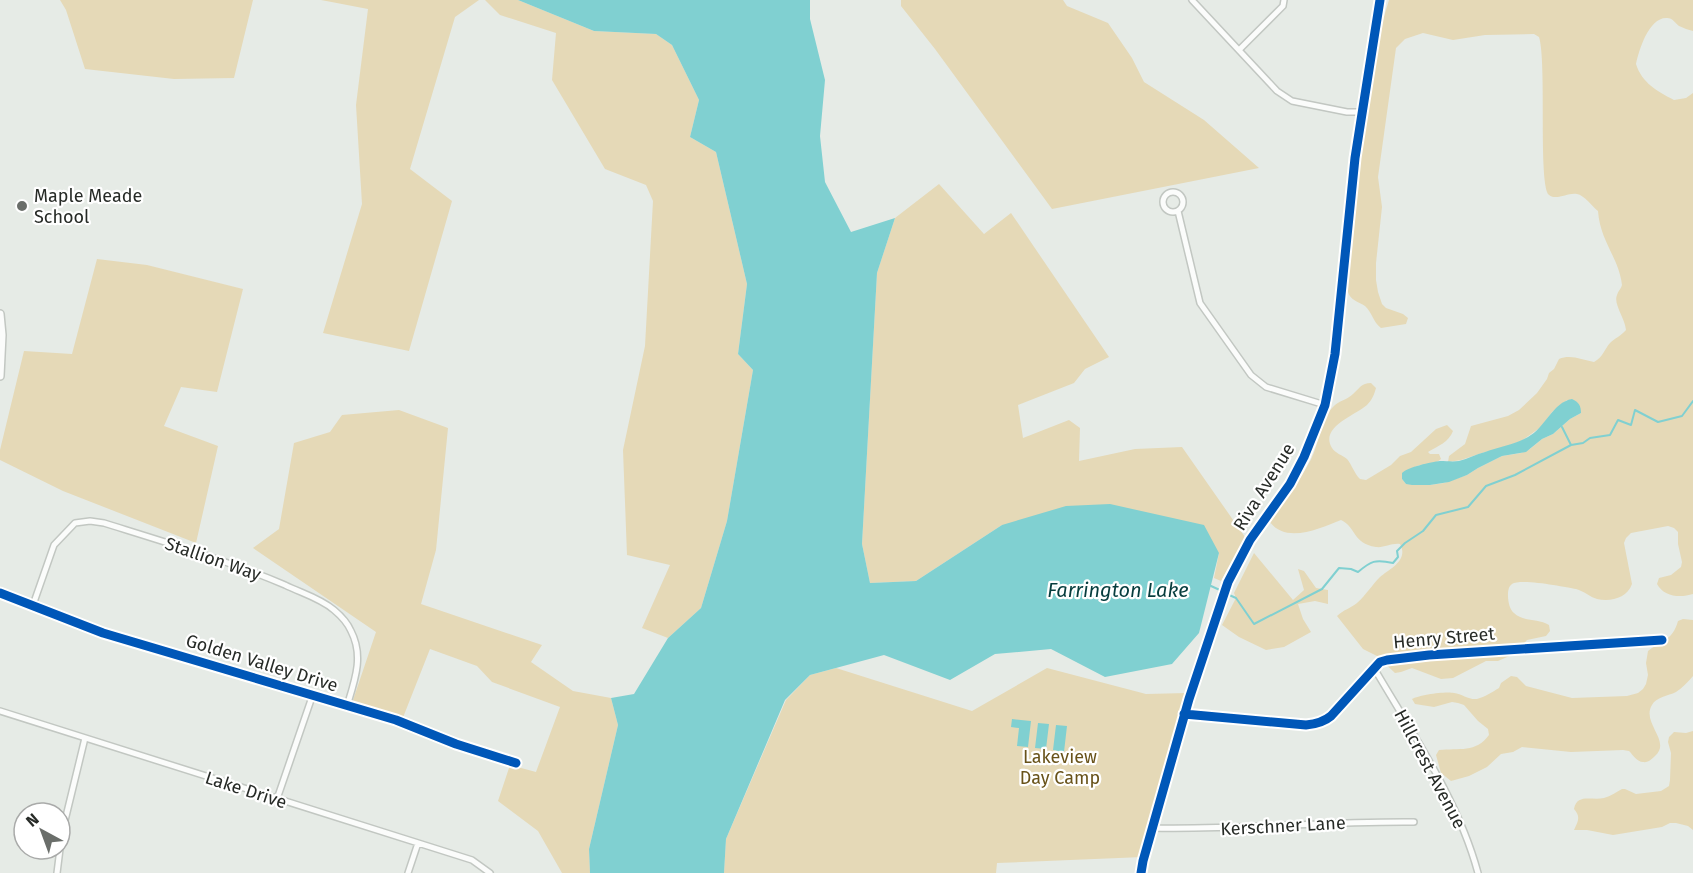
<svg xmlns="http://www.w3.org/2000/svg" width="1693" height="873" viewBox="0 0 1693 873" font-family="'Fira Sans',sans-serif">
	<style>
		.green { fill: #e5d9b7 }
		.water { fill: #80d0d1 }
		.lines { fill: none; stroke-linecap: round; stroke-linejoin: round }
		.stream { stroke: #80d0d1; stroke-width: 2 }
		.minor-casing { stroke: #c2c7c2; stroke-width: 8 }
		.tertiary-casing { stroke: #c2c7c2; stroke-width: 10 }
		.minor { stroke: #fbfcfb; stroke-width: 5 }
		.tertiary { stroke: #fbfcfb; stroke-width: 7 }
		.cycleway-casing { stroke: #fff; stroke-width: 13 }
		.cycleway { stroke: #0057b8; stroke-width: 9 }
		.poi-dot { fill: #6a6e6a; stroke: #fff; stroke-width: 2 }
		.labels { text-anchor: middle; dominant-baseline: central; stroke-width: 4.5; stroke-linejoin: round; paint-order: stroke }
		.poi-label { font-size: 18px; fill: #272b27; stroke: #fff; text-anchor: start }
		.street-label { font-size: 18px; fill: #272b27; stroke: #fff }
		.park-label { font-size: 18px; fill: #685219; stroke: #fff }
		.water-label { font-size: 20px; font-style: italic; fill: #063d3e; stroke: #fff }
	</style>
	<rect width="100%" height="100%" fill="#e6ebe6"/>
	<path class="green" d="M60,0h193l-19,78 -60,1 -89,-10 -19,-59z
		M321,0h158l-24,17 -45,152 42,32 -43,150 -86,-18 39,-129 -6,-99 12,-96z
		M485,0h33l76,31 62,3 16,11 27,55 -9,37 26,15 31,132 -9,70 15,16 -26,151 -26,87 -33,30 -26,-10 28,-63 -43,-10 -4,-105 22,-104 8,-145 -7,-16 -41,-16 -53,-89 4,-47 -56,-18z
		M901,0h162l4,6 41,17 24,35 12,24 60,38 55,48 -207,41 -117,-160 -34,-43z
		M1389,0h304v31c-5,-1 -9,-3 -14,-5 -4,-3 -6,-8 -12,-8 -18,-1 -28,32 -31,46 6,19 21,27 38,36l12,-2 7,-5v501c-13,4 -29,3 -36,-10l2,-6 12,-3 10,-8 1,-5 -4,-18v-12l-4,-4 -6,-2 -37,7 -5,5 -2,5 8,41c-5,14 -21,18 -35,15 -7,-2 -13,-8 -21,-10 -11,-2 -55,-11 -64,-5 -4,3 -4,8 -4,12 0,6 2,14 6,17 9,9 24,5 35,12l1,6 -4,5 -19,4 -13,14 -16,7h-12l-33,17 -12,1 -29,-11 -11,4 -6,1 -18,-17 -14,-7 -26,-33c6,-6 14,-8 20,-13 9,-8 15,-18 23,-26 10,-8 29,-17 20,-33 -9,-1 -16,4 -24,3 -24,-4 -19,-19 -35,-27 -21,8 -55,25 -72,1 15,-18 29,-37 40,-58 10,-16 11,-43 24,-56 5,-6 14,-7 20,-13 7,-6 8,-11 18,-11l5,5c-2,7 -4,12 -9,17 -11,10 -48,22 -35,43 3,5 10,7 15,11 5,6 7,14 13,20l6,1 25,-15 9,-9 11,-4 25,-23 11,-4 6,6c-4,11 -15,15 -25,21l2,2h9l2,5c-7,6 -15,4 -24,7 -5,1 -11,9 -15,13l4,5 24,1 14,-2 23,-8 11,-7 24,-12 19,-3 9,-4 12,-10 11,-5 17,-15 11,-6 -14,-13 -15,12 -11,15 -20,14 -24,9 -12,2 -24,8 -13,2 1,-6 16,-12 6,-18 37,-10 11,-6 18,-17 10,-14 2,-6 5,-4 5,-10c12,-5 23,1 35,3 9,-5 10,-12 16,-19 5,-5 11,-7 16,-13 -1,-12 -13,-26 -9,-35 1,-4 4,-6 5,-10 -3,-27 -22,-44 -24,-74 -6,-5 -14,-16 -21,-17 -9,-2 -20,7 -28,1 -11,-10 -2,-133 -10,-158l-5,-3 -49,1 -32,5 -30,-7 -18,6 -9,9 -18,129 4,30 -6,56v17l2,12 4,12 4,4 17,6 5,4 -2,6 -25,4c-8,-6 -9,-16 -16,-22 -6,-4 -15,-6 -17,-14 -4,-14 1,-26 2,-40 2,-52 8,-103 17,-154 5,-33 12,-66 22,-98z
		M939,184l45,50 27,-21 98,144 -24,12 -11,14 -56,22 5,33 46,-18 11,8 -1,33 56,-12 47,-2 63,90 -24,44 -7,-3 5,-25 -217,-28 -86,56 -46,2 -8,-39 15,-271 18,-55z
		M97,259l50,6 96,24 -26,103 -36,-5 -17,39 54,20 -22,97 -133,-52 -63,-31v-10l24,-99 48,3z
		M399,410l49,18 -12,122 -15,54 121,41 -11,17 42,29 38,7 7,27 -29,124 1,24h-28l-24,-42 -40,-30 12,-36 26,7 24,-65 -68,-25 -15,-16 -47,-17 -28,71 -50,-17 24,-71 -123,-84 26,-19 15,-86 36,-11 12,-17z
		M1254,553l39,47 11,-10 -6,-21 6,2 12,17 12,2v14l-13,-3 -17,3 5,15 8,13 -27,15 -18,3 -27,-13 -17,-12 14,-27 -2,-5z
		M1683,619l10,1v56c-5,6 -11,12 -17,16 -8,4 -20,5 -24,13 -11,18 20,36 3,51 -3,3 -7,7 -12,6 -6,0 -10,-7 -14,-11l-6,-1 -52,2 -49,-5 -9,5 -12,2 -14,13 -18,9 -18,5 -10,-8 -5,-18 3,-5c20,-2 37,3 50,-15l-1,-6 -10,-8 -14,-16 -6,-2 -6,-1 -18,5 -19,-3 -3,-5c7,-4 34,-8 42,-6 8,1 15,7 23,6 8,-2 15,-7 22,-11l2,-5 10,-7 6,1 9,9 46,12 55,-2 11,-3 5,-4 3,-5 2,-9 -2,-12 2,-12c14,-12 24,-9 30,-30z
		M836,668l136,43 75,-43 99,26 41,-1 -44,164 -146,6 -1,10h-272l2,-34 60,-139 24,-25z
		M1693,731v99l-5,-4 -12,-3h-6l-8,4 -49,8 -26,-5h-13c4,-9 7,-13 0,-21 3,-16 18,-8 30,-11 7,-2 12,-6 18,-9h3l11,5 25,-3 8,-5 1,-6 1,-27 -3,-11 1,-5 5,-5 12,1z"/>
	<path class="water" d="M518,0h292v19l15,61 -5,56 5,46 26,50 44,-14 -18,55 -15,271 8,39 46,-2 86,-56 64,-19 44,-2 94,21 15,28 -20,80 -27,31 -67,13 -54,-28 -56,5 -45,26 -66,-25 -74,20 -25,25 -59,139 -2,34h-134l-1,-24 29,-124 -7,-27 23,-4 34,-56 33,-30 26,-87 26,-151 -15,-16 9,-70 -31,-132 -26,-15 9,-37 -27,-55 -16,-11 -62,-3z
		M1572,399c7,3 9,7 9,14l-11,6 -17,15 -11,5 -16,13 -24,4 -24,12 -11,7 -18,7 -19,3h-18l-6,-1 -4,-5v-6c6,-6 29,-11 38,-12 7,0 12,1 19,0 9,-2 17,-7 26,-9 14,-5 29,-7 43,-15 17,-9 25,-35 44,-38z
		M1012,719l19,2 -3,26 -11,-1 2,-18 -8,-1z
		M1038,723l11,1 -3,25 -11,-1z
		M1056,725l11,1 -3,26 -11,-2z"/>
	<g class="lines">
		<path class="stream" d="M1562,427l9,18
			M1211,586l11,5
			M1227,594l9,4 18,26 68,-35 17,-21 12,1 7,3c13,-11 17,-13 35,-9l5,-6 -1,-6 8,-8 18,-12 13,-16 32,-8 18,-21 29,-11 56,-30 12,-2 7,-5 20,-3 8,-15 13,5 4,-15 23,12 24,-6 11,-15"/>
		<defs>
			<path id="minor" d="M1192,0l85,91 15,10 55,11h15
				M1239,50l44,-44 1,-6
				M1163 202a10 10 0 1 1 20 0a10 10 0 1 1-20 0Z
				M1178,211l22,92 51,72 15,12 59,18
				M0,593l103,40 293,87 60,24 60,19
				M33,605l21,-60 21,-22 15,-2 14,2c61,19 122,37 181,62 16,8 35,13 49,25 6,5 14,14 17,21 13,25 4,49 -4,75
				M1374,668c38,65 84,131 104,205
				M0,711l472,149 18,13
				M1184,714l122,11c10,-1 18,-3 25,-9l49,-54 7,-2 42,-5 233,-15
				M277,799l36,-105
				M1152,828c87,2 175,-7 262,-6
				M60,847l1,-10 24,-99
				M57,873l3,-24
				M408,873l10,-30"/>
			<path id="tertiary" d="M0,314l2,21 -2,41
				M1141,873l2,-12 46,-162 39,-117 22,-42 40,-56 14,-27 21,-52 10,-51 20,-196 25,-158"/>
		</defs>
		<use href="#minor" class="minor-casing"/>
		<use href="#tertiary" class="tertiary-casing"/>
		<use href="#minor" class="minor"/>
		<use href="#tertiary" class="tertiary"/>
		<defs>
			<path id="cycleway" d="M0,593l103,40 293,87 60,24 60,19
				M1184,714l122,11c10,-1 18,-3 25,-9l49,-54 7,-2 42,-5 233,-15
				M1141,873l2,-12 46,-162 39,-117 22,-42 40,-56 14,-27 21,-52 10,-51 20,-196 25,-158"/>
		</defs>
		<use href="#cycleway" class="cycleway-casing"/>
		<use href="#cycleway" class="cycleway"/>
	</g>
	<circle class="poi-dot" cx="22" cy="206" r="6"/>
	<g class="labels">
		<g class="poi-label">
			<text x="34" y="196">Maple Meade<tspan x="34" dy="21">School</tspan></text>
		</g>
		<g class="street-label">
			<text transform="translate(1264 487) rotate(-58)">Riva Avenue</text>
			<text transform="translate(213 559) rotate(19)">Stallion Way</text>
			<text transform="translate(1444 638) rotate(-5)">Henry Street</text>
			<text transform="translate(262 663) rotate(17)">Golden Valley Drive</text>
			<text transform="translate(1430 769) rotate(62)">Hillcrest Avenue</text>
			<text transform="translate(246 790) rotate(18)">Lake Drive</text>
			<text transform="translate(1283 826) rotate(-3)">Kerschner Lane</text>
		</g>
		<g class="park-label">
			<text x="1060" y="757">Lakeview<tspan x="1060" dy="21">Day Camp</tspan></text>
		</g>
		<g class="water-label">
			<text x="1118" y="590">Farrington Lake</text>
		</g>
	</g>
	<g transform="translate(42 831) rotate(319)"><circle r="28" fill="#ffffff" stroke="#a9aaa9" stroke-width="1.5"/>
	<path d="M0-4.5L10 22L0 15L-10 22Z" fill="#6a6e6a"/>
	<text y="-9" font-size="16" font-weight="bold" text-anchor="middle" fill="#272b27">N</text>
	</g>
</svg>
